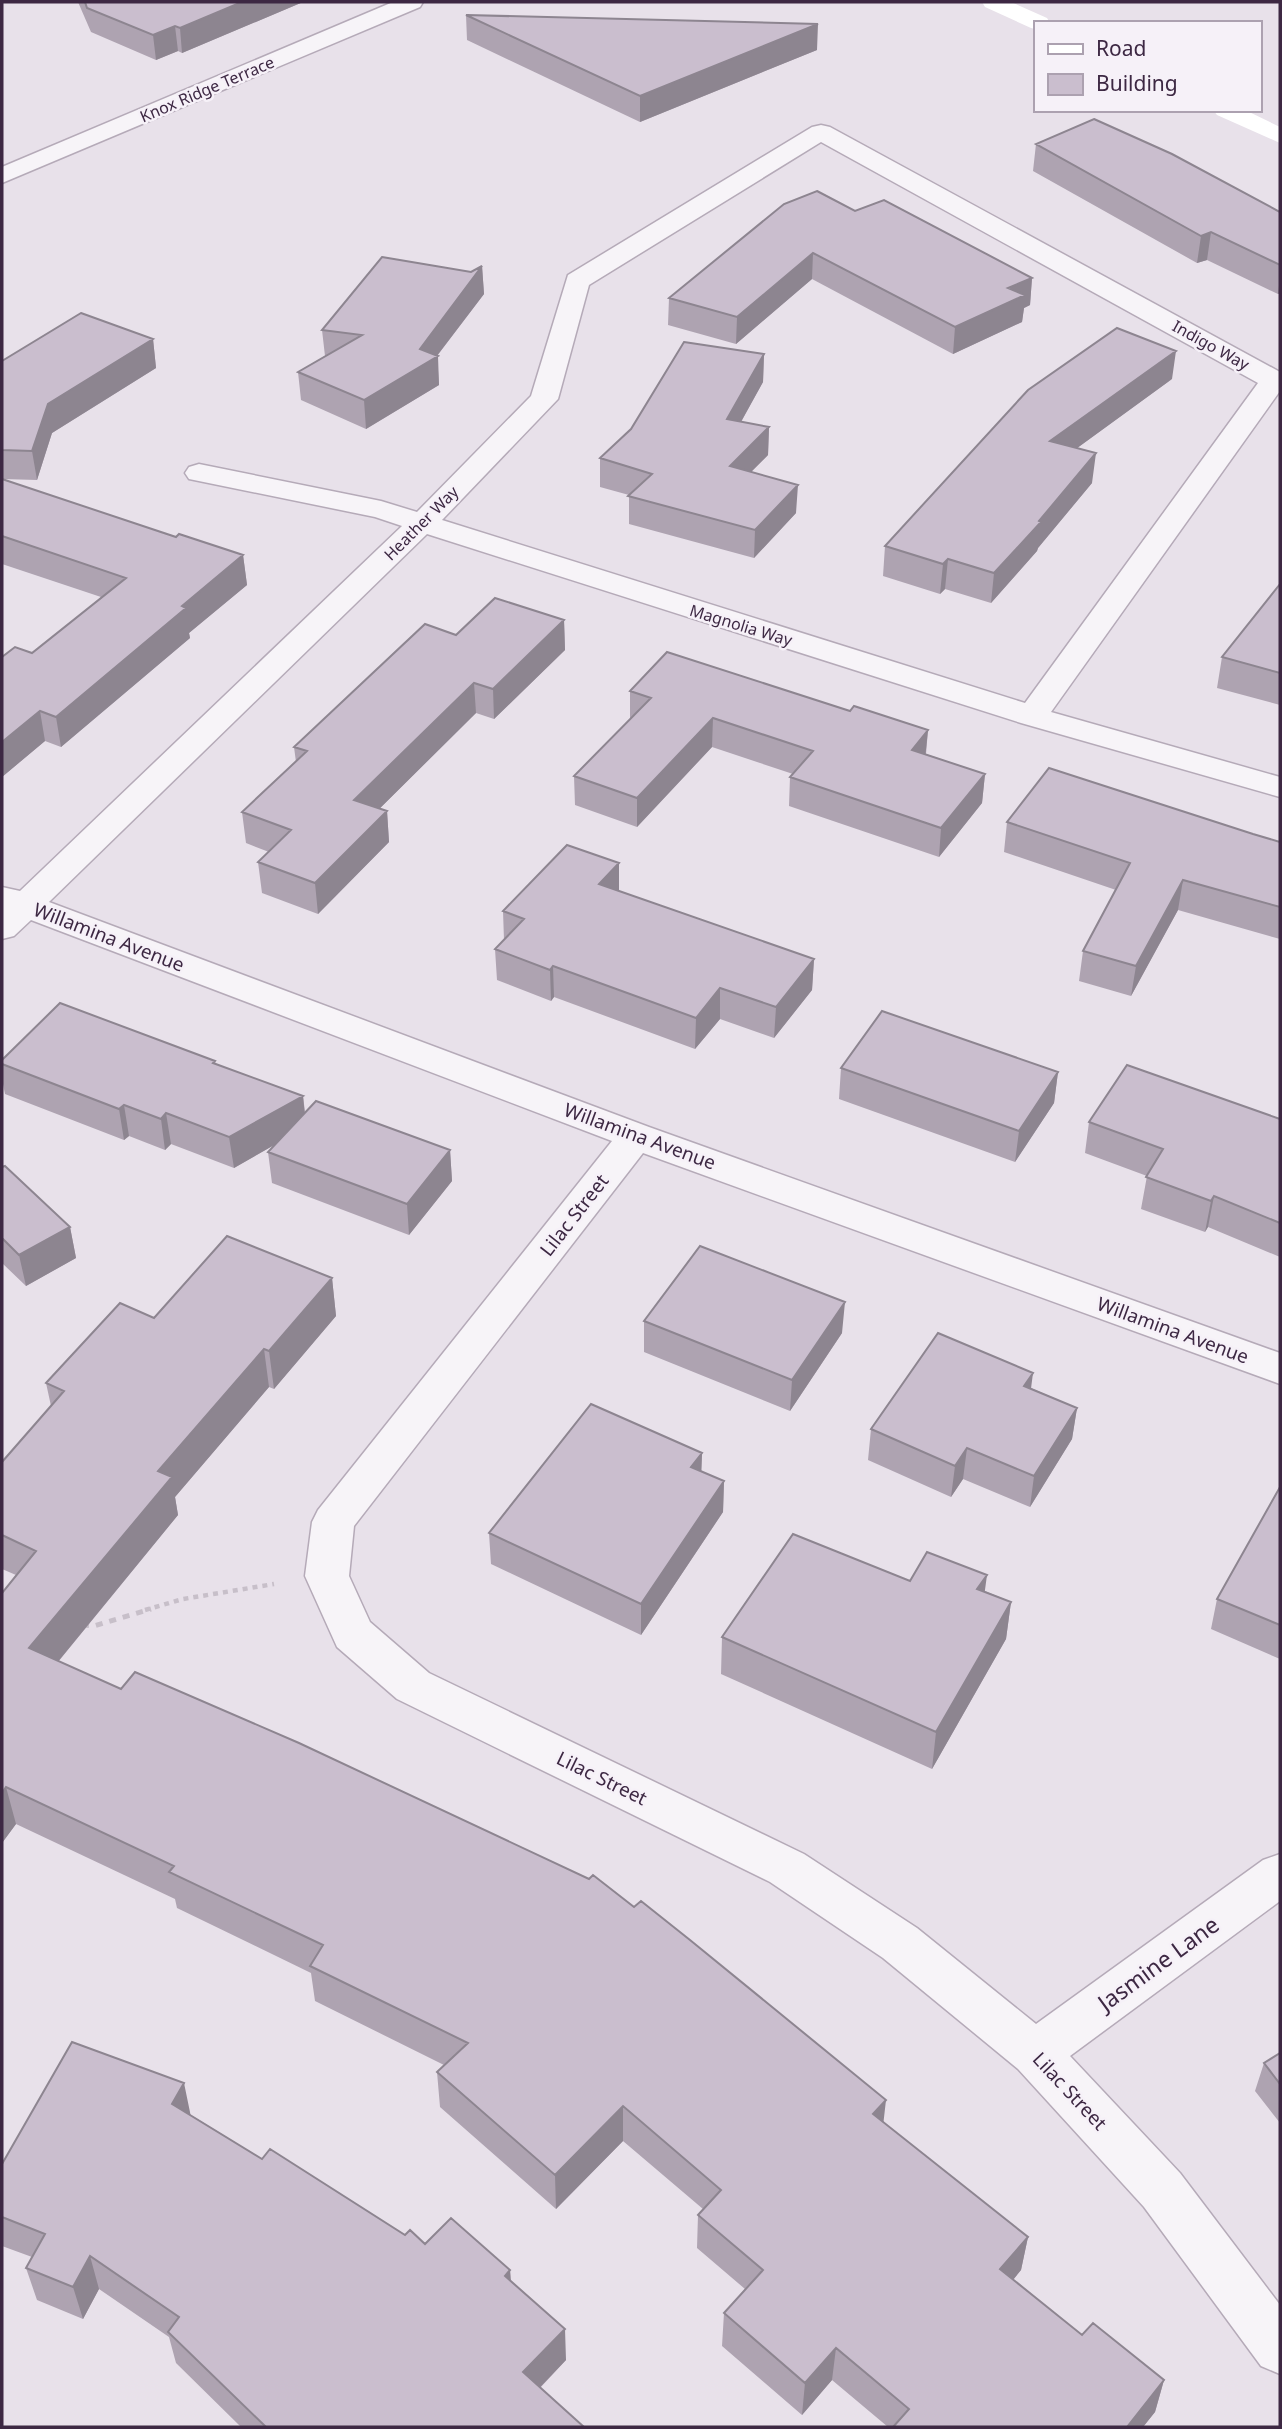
<svg xmlns="http://www.w3.org/2000/svg" width="1282" height="2429" viewBox="0 0 1282 2429" font-family="'Noto Sans',sans-serif">
	<style>
		.lines { fill: none; stroke-linecap: round; stroke-linejoin: round }
		.street-casing { stroke: #b5aab8; stroke-width: 3 }
		.path-far1 { stroke: #c7bfc9; stroke-width: 4.5; stroke-dasharray: 5 5; stroke-linecap: butt }
		.path { stroke: #c7bfc9; stroke-width: 5; stroke-dasharray: 7 7; stroke-linecap: butt }
		.street { fill: #f7f4f8; fill-rule: evenodd }
		.secondary { fill: #fff; fill-rule: evenodd }
		.wall { fill: #aea3b1 }
		.shaded-wall { fill: #8d8590 }
		.building { fill: #cabece; stroke: #8d8590; stroke-width: 2 }
		.labels { text-anchor: middle; dominant-baseline: central; stroke-width: 5; stroke-linejoin: round; paint-order: stroke }
		.far-street-label { font-size: 16px; fill: #3d2843; stroke: #f6f1f8 }
		.street-label { font-size: 19px; fill: #3d2843; stroke: #f6f1f8 }
		.near-street-label { font-size: 23px; fill: #3d2843; stroke: #f6f1f8 }
	</style>
	<rect width="100%" height="100%" fill="#e8e1ea"/>
	<g class="lines">
		<defs>
			<path id="street" d="M393,2h30l-3,5 -418,176v-16z
				M821,125l9,2 450,245v19l-229,321 229,65v20l-259,-74 -594,-189 -378,368 600,225 631,226v31l-637,-231 -289,373 -5,50 21,46 59,51 375,181 113,74 119,96 227,-164 17,-6v47l-210,155 110,117 100,132v69l-19,-8 -117,-159 -126,-138 -135,-111 -113,-76 -373,-183 -60,-52 -32,-71 7,-54 6,-12 294,-369 -581,-221 -17,16 -12,3v-52l18,4 382,-365 -27,-9 -186,-38 -4,-6 4,-6 10,-3 182,37 36,11 114,-116 37,-121 244,-148zM821,142l437,241 -233,320 -583,-183 116,-121 31,-114z"/>
		</defs>
		<use href="#street" class="street-casing"/>
		<path class="path-far1" d="M145,1610l38,-11 91,-15"/>
		<path class="path" d="M82,1625l12,1 57,-17"/>
		<use href="#street" class="street"/>
		<path class="secondary" d="M982,2h29l36,16 3,5h-15v6l-4,-1 -46,-21z
			M1213,110h32l35,17v16l-63,-28z"/>
	</g>
	<path class="wall" d="M78,2h225l-121,51 -4,-2 -22,9 -65,-28z
		M466,15l351,35 -177,72 -173,-82z
		M1036,144l244,68v81l-2,1 -71,-34 -10,3 -164,-92z
		M855,211l177,67 -2,27 -6,3 -2,14 -69,32 -141,-75 -76,65 -68,-19 1,-27z
		M482,266l2,28 -47,62 2,29 -73,44 -65,-29 -3,-28 27,-16 -3,-26 149,-58z
		M153,339l3,29 -104,65 -15,47 -35,-1 174,58 67,18 4,30 -58,48 1,5 -129,109 -16,-6 -43,36 99,-180 -99,-33v-203z
		M764,354l-1,28 -22,40 28,5 -1,28 -17,17 45,41 -42,45 -125,-34v-29l-29,-8v-29z
		M1172,379l-95,69 15,35 -54,65 -1,3 -46,52 -46,-14 -5,5 -57,-18 2,-30z
		M1280,584v121l-63,-17 5,-31z
		M564,620l1,30 -71,69 -18,-6 -97,96 8,2 2,31 -71,72 -56,-21 -4,-31 11,-10 -23,-9 -4,-31 54,-50 -2,-15 162,-112z
		M630,691l220,20 78,19 -2,24 59,20 -3,29 -43,54 -150,-51 1,-29 3,-3 -81,-27 -75,80 -62,-22 -1,-29 56,-57z
		M1007,822l246,12 27,8v97l-102,-29 -47,86 -52,-15 4,-30 33,-61 -112,-38z
		M619,863v28l195,68 -2,31 -38,48 -54,-19 -25,30 -141,-52 -3,4 -54,-21 -2,-31 9,-9 -1,-29z
		M2,1060l213,1 1,3 87,32 2,16 145,38 2,31 -43,54 -137,-52 -4,-31 6,-7 -40,23 -63,-24 -6,6 -36,-14 -5,4 -119,-46 -3,-15z
		M841,1068l217,4 -4,31 -39,59 -176,-63z
		M1280,1119v138l-72,-30 -3,5 -64,-23 6,-33 -62,-23 4,-31z
		M2,1167l68,60 6,31 -50,28 -24,-23z
		M332,1278l4,38 -62,73 -5,-2 -94,110 3,18 -120,147 826,461 144,114 -7,33 -8,10 69,55 82,45 -9,32 -12,15h-255l-56,-47 -30,35 -80,-69 2,-33 21,-24 -48,-41 1,-33 5,-6 -80,-68 -67,68 -116,-102 -3,-35 7,-7 -129,-64 -4,-28 -134,-65 -2,-9 -159,-75 -14,19v-250l14,-18 -14,-6v-107l49,-56 -5,-23 108,-65z
		M644,1321l198,12 -52,78 -146,-59z
		M1031,1388l46,20 -5,31 -42,68 -67,-28 -12,18 -83,-37 3,-31z
		M702,1453l-1,18 23,10 -1,31 -82,123 -150,-71 -2,-31z
		M1280,1487v172l-69,-30 6,-30z
		M910,1581l75,10 26,11 -5,37 -74,130 -211,-95 1,-37z
		M1280,2053v70l-25,-32 9,-28z
		M191,2115l71,44 143,76 20,9 85,26 1,11 55,79 -26,28 44,39h-343l-65,-64 -7,-26 -70,-48 -16,30 -46,-19 -11,-32 6,-11 -30,-11v-82z"/>
	<path class="shaded-wall" d="M242,2h61l-121,51 -2,-25z
		M818,24l-1,26 -177,72v-26z
		M175,26l3,25 -22,9 -3,-25z
		M1211,232l-4,28 -10,3 4,-27z
		M813,253l-1,26 -76,65 1,-27z
		M482,266l2,28 -48,63 2,-1 1,29 -73,44 -2,-29 56,-51z
		M1032,278l-2,27 -6,3 -2,14 -69,32 2,-27 53,-39z
		M1280,278v15l-2,1z
		M153,339l3,29 -104,65 -15,47 -5,-29 16,-47z
		M1176,351l-4,28 -125,91 3,-29z
		M764,354l-1,28 -36,65v-28z
		M769,427l-1,28 -39,39 1,-28z
		M1096,453l-4,30 -54,65 -1,3 -46,52 3,-30z
		M798,485l-2,28 -42,45 1,-28z
		M243,555l4,30 -58,48 1,5 -129,109 -5,-30 126,-111z
		M948,559l-3,30 -5,5 3,-30z
		M564,620l1,30 -71,69 -1,-30z
		M474,683l2,30 -119,118 -3,-31z
		M40,711l5,30 -43,36v-35z
		M713,718l-1,29 -75,80v-29z
		M928,730l-3,29 -13,-9z
		M985,774l-3,29 -43,54 2,-29z
		M387,811l2,31 -71,72 -3,-31z
		M619,863v31l-20,-10z
		M1183,880l-5,30 -47,86 5,-30z
		M814,959l-2,31 -38,48 2,-31z
		M553,966l1,31 -3,4 -1,-31z
		M720,988v31l-25,30 1,-31z
		M1058,1072l-4,31 -39,59 4,-31z
		M303,1096l3,31 -72,41 -5,-31z
		M124,1105l5,31 -5,4 -5,-31z
		M166,1113l5,31 -6,6 -4,-31z
		M450,1150l2,31 -43,54 -2,-31z
		M1214,1196l-6,31 -3,5 6,-31z
		M70,1227l6,31 -50,28 -7,-31z
		M332,1278l4,38 -62,73 -5,-38z
		M845,1302l-3,31 -52,78 2,-31z
		M264,1349l5,38 -94,110 3,18 -140,171 -9,-38 129,-177z
		M1033,1373l-4,31 -5,-18z
		M1077,1408l-5,31 -42,68 4,-31z
		M967,1448l-4,31 -12,18 4,-31z
		M702,1453l-1,31 -10,-17z
		M724,1481l-1,31 -82,123v-31z
		M987,1575l-5,37 -5,-23z
		M1011,1602l-5,37 -74,130 4,-37z
		M6,1787l10,37 -14,19v-50z
		M184,2083l7,34 -19,-13z
		M886,2100l-4,35 -9,-21z
		M623,2106v35l-67,68 -1,-34z
		M1028,2237l-7,33 -27,33 6,-34z
		M90,2256l9,33 -16,30 -10,-32z
		M510,2270l2,33 -7,-27z
		M565,2329l1,31 -41,43 -2,-31z
		M836,2348l-4,32 -30,35 3,-32z
		M1164,2380l-9,32 -12,15h-16z"/>
	<path class="building" d="M85,2h157l-62,26 -5,-2 -22,9 -66,-27z
		M466,15l352,9 -178,72z
		M1094,119l78,35 108,58v53l-69,-33 -10,4 -165,-92z
		M817,191l38,20 29,-11 148,78 -24,10 17,7 -70,32 -142,-74 -76,64 -68,-19 115,-94z
		M382,257l89,15 11,-6 -62,83 18,7 -74,44 -66,-28 64,-37 -40,-5z
		M81,313l72,26 -105,65 -16,47 -30,-1v-89z
		M1117,328l59,23 -126,90 46,12 -57,68 2,1 -47,51 -46,-14 -5,5 -58,-18 143,-156z
		M684,342l80,12 -37,65 42,8 -39,39 68,19 -43,45 -127,-34 24,-22 -52,-16 31,-29z
		M2,479l174,58 3,-3 64,21 -61,51 4,2 -130,109 -16,-6 -38,31v-85l13,-10 17,6 94,-75 -124,-42z
		M1280,584v89l-58,-16z
		M495,598l69,22 -71,69 -19,-6 -120,117 33,11 -72,72 -57,-21 33,-32 -49,-18 65,-61 -13,-4 131,-123 31,11z
		M667,652l183,59 4,-5 74,24 -16,20 73,24 -44,54 -151,-51 23,-26 -100,-33 -76,80 -63,-22 77,-78 -21,-7z
		M1049,768l204,66 27,8v65l-97,-27 -47,86 -53,-15 47,-88 -123,-41z
		M567,845l52,18 -20,21 215,75 -38,48 -56,-19 -24,30 -143,-52 -3,4 -55,-21 29,-30 -21,-8z
		M60,1003l155,58 -2,2 90,33 -74,41 -63,-24 -5,6 -37,-14 -5,4 -117,-45v-4z
		M882,1011l176,61 -39,59 -178,-63z
		M1127,1065l153,54v104l-66,-27 -3,5 -65,-24 17,-28 -74,-27z
		M316,1101l134,49 -43,54 -139,-52z
		M5,1166l65,61 -51,28 -17,-17v-71z
		M227,1236l105,42 -63,73 -5,-2 -106,122 14,6 -143,171 92,41 14,-17 164,71 290,136 4,-4 41,32 7,-6 49,39 196,160 -13,14 155,123 -28,32 82,66 11,-12 71,57 -37,47h-234l16,-18 -73,-61 -31,35 -81,-70 39,-43 -65,-55 23,-25 -98,-84 -68,69 -118,-103 31,-29 -158,-77 13,-21 -154,-73 5,-6 -168,-79 -4,6v-200l34,-42 -34,-16v-73l62,-71 -18,-8 74,-80 34,15z
		M700,1246l145,56 -53,78 -148,-59z
		M938,1333l95,40 -9,13 53,22 -43,68 -67,-28 -12,18 -84,-37z
		M591,1404l111,49 -11,14 33,14 -83,123 -152,-71z
		M1280,1487v138l-63,-26z
		M793,1534l117,47 17,-29 60,23 -10,14 34,13 -75,130 -214,-95z
		M72,2042l112,41 -12,21 90,55 8,-10 135,86 5,-5 15,14 26,-26 59,52 -5,6 60,53 -42,43 61,55h-318l-98,-95 11,-15 -89,-61 -17,31 -47,-19 19,-34 -43,-17v-53z
		M1280,2053v31l-16,-21z"/>
	<g class="labels">
		<g class="far-street-label">
			<text transform="translate(207 89) rotate(-23)">Knox Ridge Terrace</text>
			<text transform="translate(1211 345) rotate(29)">Indigo Way</text>
			<text transform="translate(421 523) rotate(-45)">Heather Way</text>
			<text transform="translate(741 625) rotate(17)">Magnolia Way</text>
		</g>
		<g class="street-label">
			<text transform="translate(109 937) rotate(21)">Willamina Avenue</text>
			<text transform="translate(640 1136) rotate(20)">Willamina Avenue</text>
			<text transform="translate(574 1215) rotate(-52)">Lilac Street</text>
			<text transform="translate(1173 1330) rotate(20)">Willamina Avenue</text>
			<text transform="translate(602 1778) rotate(26)">Lilac Street</text>
			<text transform="translate(1070 2091) rotate(47)">Lilac Street</text>
		</g>
		<g class="near-street-label">
			<text transform="translate(1158 1963) rotate(-36)">Jasmine Lane</text>
		</g>
	</g>
	<rect width="1282" height="2429" fill="none" stroke="#3d2843" stroke-width="7"/>
	<rect x="1034" y="21" width="228" height="91" fill="#f6f1f8" stroke="#aca1b0" stroke-width="2"/>
	<rect x="1048" y="44" width="35" height="10" fill="#ffffff" stroke="#aca1b0" stroke-width="2"/>
	<text x="1096" y="56" font-size="21" fill="#3d2843">Road</text>
	<rect x="1048" y="74" width="35" height="21" fill="#cabece" stroke="#aca1b0" stroke-width="2"/>
	<text x="1096" y="91" font-size="21" fill="#3d2843">Building</text>
</svg>
